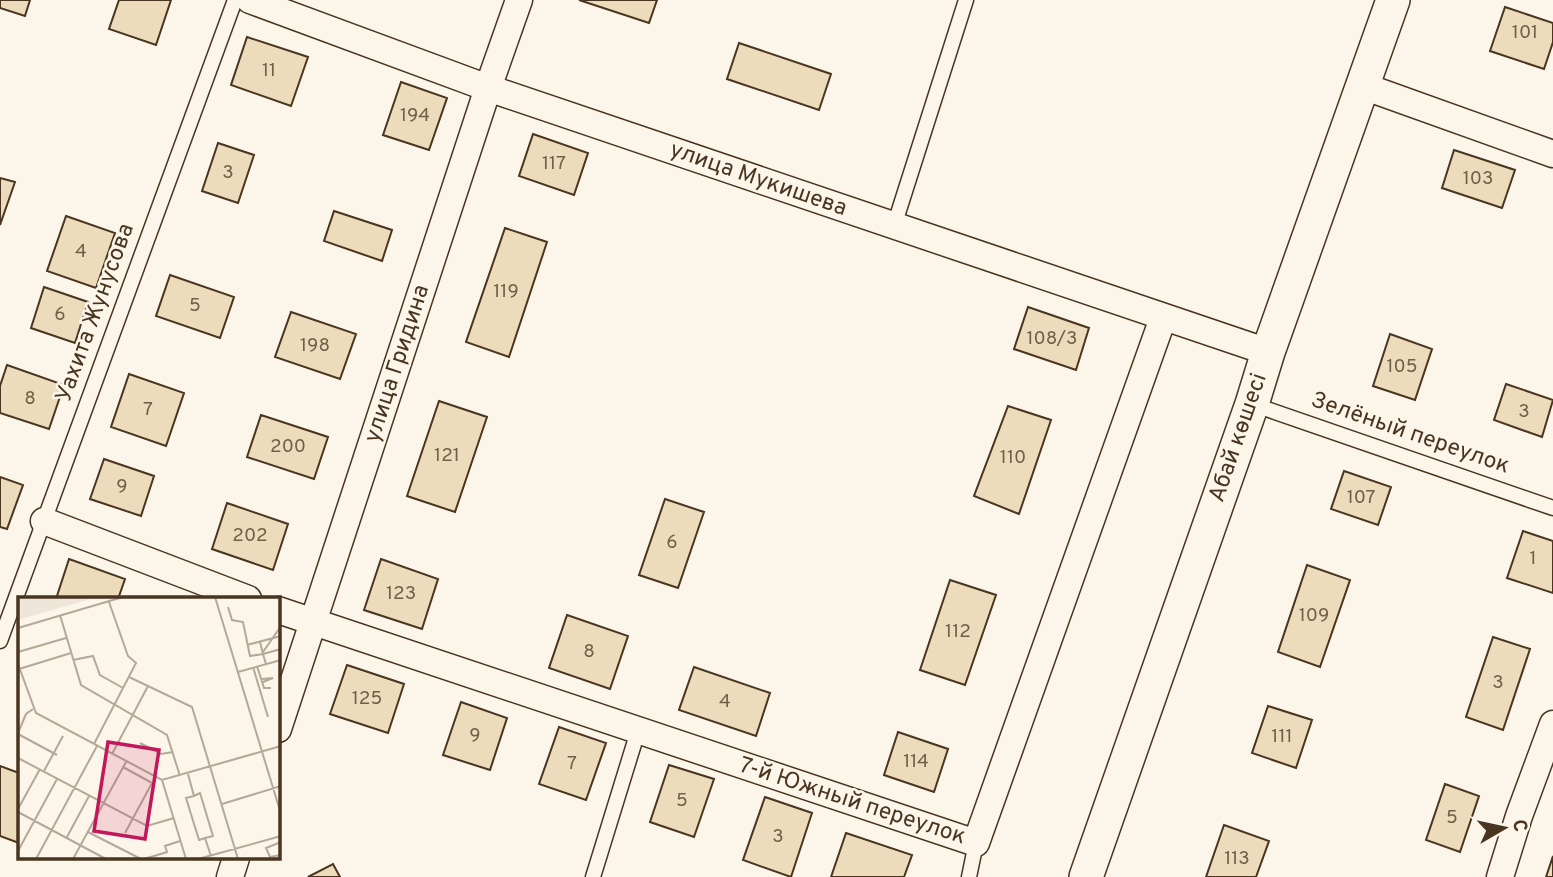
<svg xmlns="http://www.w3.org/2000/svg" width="1553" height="877" viewBox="0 0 1553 877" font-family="Overpass,sans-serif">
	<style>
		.building { fill: #ecdcbc; stroke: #4a3520; stroke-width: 2 }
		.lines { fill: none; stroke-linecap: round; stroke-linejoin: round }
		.service-casing { stroke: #4a3520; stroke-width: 17 }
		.minor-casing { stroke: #4a3520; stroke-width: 29 }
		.tertiary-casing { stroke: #4a3520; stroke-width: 36 }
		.service { stroke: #fbf6e9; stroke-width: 14 }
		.minor { stroke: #fbf6e9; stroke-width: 26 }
		.tertiary { stroke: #fbf6e9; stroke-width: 33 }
		.labels { text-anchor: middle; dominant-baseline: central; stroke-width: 5; stroke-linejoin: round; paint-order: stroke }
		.number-label { font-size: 19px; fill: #725f47 }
		.street-label { font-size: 23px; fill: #4a3520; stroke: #fbf6e9 }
		.inset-road { fill: none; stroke: #b4a999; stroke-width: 2 }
		.view { fill: #c2185b; fill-opacity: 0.15; stroke: #c2185b; stroke-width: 3.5 }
		.inset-edge { fill: none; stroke: #4a3520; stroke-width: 3.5 }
	</style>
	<rect width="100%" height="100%" fill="#fbf6e9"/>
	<path class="building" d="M0,0h30l-5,16 -25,-8z
		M119,0h52l-15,45 -47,-16z
		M579,0h78l-8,23z
		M1505,7l48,16v19l-9,27 -54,-18z
		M247,37l61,20 -17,49 -60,-21z
		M739,43l92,31 -12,36 -92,-31z
		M401,82l46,16 -18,52 -46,-15z
		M533,134l55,19 -14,42 -55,-19z
		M218,143l36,12 -16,48 -36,-12z
		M1454,150l61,20 -13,38 -60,-20z
		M0,178l15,4 -15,43z
		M334,211l58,19 -10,31 -58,-20z
		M66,216l49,17 -19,55 -49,-17z
		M505,228l42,14 -38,115 -43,-15z
		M170,275l64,22 -14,41 -64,-22z
		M44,287l44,15 -13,41 -44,-15z
		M1028,307l61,21 -13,42 -62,-21z
		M291,312l65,22 -16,45 -65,-22z
		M1390,334l42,15 -17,51 -42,-14z
		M7,365l57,20 -15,44 -49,-16v-27z
		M129,374l55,19 -18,53 -55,-19z
		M1506,384l47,16 -11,37 -48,-17z
		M439,401l48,16 -32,95 -48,-16z
		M1008,406l43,14 -32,94 -45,-18z
		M261,415l67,22 -14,42 -67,-22z
		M104,459l50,17 -13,40 -51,-17z
		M1344,471l47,16 -13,38 -47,-16z
		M0,477l23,8 -16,44 -7,-2z
		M665,499l39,13 -26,76 -39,-13z
		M227,503l61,21 -15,46 -61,-21z
		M1523,531l30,10v52l-46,-15z
		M69,559l56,20 -7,20h-62z
		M381,559l57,20 -16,50 -58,-19z
		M1307,565l43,15 -30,87 -42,-15z
		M950,580l46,15 -31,90 -45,-15z
		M567,615l61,21 -18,53 -61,-21z
		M1493,637l37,12 -27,81 -37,-13z
		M347,665l57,19 -16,49 -58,-19z
		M694,667l76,26 -14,43 -77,-26z
		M461,702l46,16 -17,52 -47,-15z
		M1268,706l44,14 -16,48 -44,-15z
		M559,727l47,16 -20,57 -47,-16z
		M898,732l50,17 -14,43 -50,-17z
		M669,765l45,14 -20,58 -44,-15z
		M0,766l19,7v70l-19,-7z
		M1445,784l34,12 -19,56 -34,-12z
		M765,797l47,16 -21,64 -48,-17z
		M1224,825l45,16 -13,36h-50z
		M846,833l66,22 -8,22h-73z
		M1553,856v21h-7z
		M333,864l7,13h-32z"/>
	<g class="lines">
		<defs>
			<path id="service" d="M894,226l72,-226
				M1252,404l301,104
				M0,641l235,-641
				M593,877l45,-146
				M969,877l7,-34"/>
			<path id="minor" d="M250,0l238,88 780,264
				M1363,86l190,68
				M44,521l204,78
				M278,610l698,233 187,-525
				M278,729l210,-641 31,-88
				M230,877l6,-19
				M1500,877l19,-61 34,-92"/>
			<path id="tertiary" d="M1086,877l166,-473 16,-52 125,-352"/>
		</defs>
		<use href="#service" class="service-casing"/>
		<use href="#minor" class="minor-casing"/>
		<use href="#tertiary" class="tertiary-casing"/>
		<use href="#service" class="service"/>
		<use href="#minor" class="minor"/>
		<use href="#tertiary" class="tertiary"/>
	</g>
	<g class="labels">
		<g class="number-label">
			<text x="1525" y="33">101</text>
			<text x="269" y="71">11</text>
			<text x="415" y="116">194</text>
			<text x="554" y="164">117</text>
			<text x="228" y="173">3</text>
			<text x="1478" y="179">103</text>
			<text x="81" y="252">4</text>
			<text x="506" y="292">119</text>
			<text x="195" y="306">5</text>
			<text x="60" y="315">6</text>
			<text x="1052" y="339">108/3</text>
			<text x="315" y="346">198</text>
			<text x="1402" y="367">105</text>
			<text x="30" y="399">8</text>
			<text x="148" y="410">7</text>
			<text x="1524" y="412">3</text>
			<text x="288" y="447">200</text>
			<text x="447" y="456">121</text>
			<text x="1013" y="458">110</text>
			<text x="122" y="487">9</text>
			<text x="1361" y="498">107</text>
			<text x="250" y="536">202</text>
			<text x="672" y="543">6</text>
			<text x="1533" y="559">1</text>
			<text x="401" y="594">123</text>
			<text x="1314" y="616">109</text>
			<text x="958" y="632">112</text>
			<text x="589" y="652">8</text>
			<text x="1498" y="683">3</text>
			<text x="367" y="699">125</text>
			<text x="725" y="702">4</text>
			<text x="475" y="736">9</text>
			<text x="1282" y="737">111</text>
			<text x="916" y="762">114</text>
			<text x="572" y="764">7</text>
			<text x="682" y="801">5</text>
			<text x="1452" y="818">5</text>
			<text x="778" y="837">3</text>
			<text x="1237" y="859">113</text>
		</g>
		<g class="street-label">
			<text transform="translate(758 180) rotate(19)">улица Мукишева</text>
			<text transform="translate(96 313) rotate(-70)">Уахита Жунусова</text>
			<text transform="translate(398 364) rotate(-72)">улица Гридина</text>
			<text transform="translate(1410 434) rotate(19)">Зелёный переулок</text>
			<text transform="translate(1239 438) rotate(-71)">Абай көшесі</text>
			<text transform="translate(852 802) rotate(18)">7-й Южный переулок</text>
		</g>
	</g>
	<g transform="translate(18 597)">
		<rect width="262" height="262" fill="#fbf6e9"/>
		<path d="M0,0h79l-79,23z" fill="#ede6d9"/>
		<path class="inset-road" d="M197,0l66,217M210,10l4,13 11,2 7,34 13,-2 3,10M42,18l21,70 86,50 13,41M0,31l105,-31M242,45l3,12 18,-5M229,48l34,-9M0,55l48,-14M245,55l18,-26M55,63l20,-4 7,19 23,13M0,67l18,49 126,67 119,-34M239,69l7,22h7M235,70l15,50M1,72l52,-16M220,75l43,-12M111,80l63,30 46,152M244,82l11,-1 -10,4M0,136l8,-19 7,-5M0,137l39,21M122,146l21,11 12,-2M76,147l42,-81 -8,-7 -19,-54M94,157l36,-68M0,161l129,68 27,-8M105,170l29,16 -27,50M26,174l19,-35M170,177l6,22 6,-3 13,43 -8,2 6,18M144,183l24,79M176,199l-8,2 13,42 6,-2M204,207l59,-18M0,212l22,-40M0,215l88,47M70,235l53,27M49,240l22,-41M263,245l-15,6 4,9 11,-2M0,254l39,-72M18,262l61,-113M55,262l53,-97M126,262l23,-7 -2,-6 15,-5M180,262l83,-23"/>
		<path class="view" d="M90,145l51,8 -14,89 -51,-8z"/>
		<rect width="262" height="262" class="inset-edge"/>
	</g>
	<g transform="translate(1504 828) rotate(81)" stroke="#fbf6e9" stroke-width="5" paint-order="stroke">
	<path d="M0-5L12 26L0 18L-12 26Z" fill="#4a3520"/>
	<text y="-10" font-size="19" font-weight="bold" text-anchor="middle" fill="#4a3520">С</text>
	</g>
</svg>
